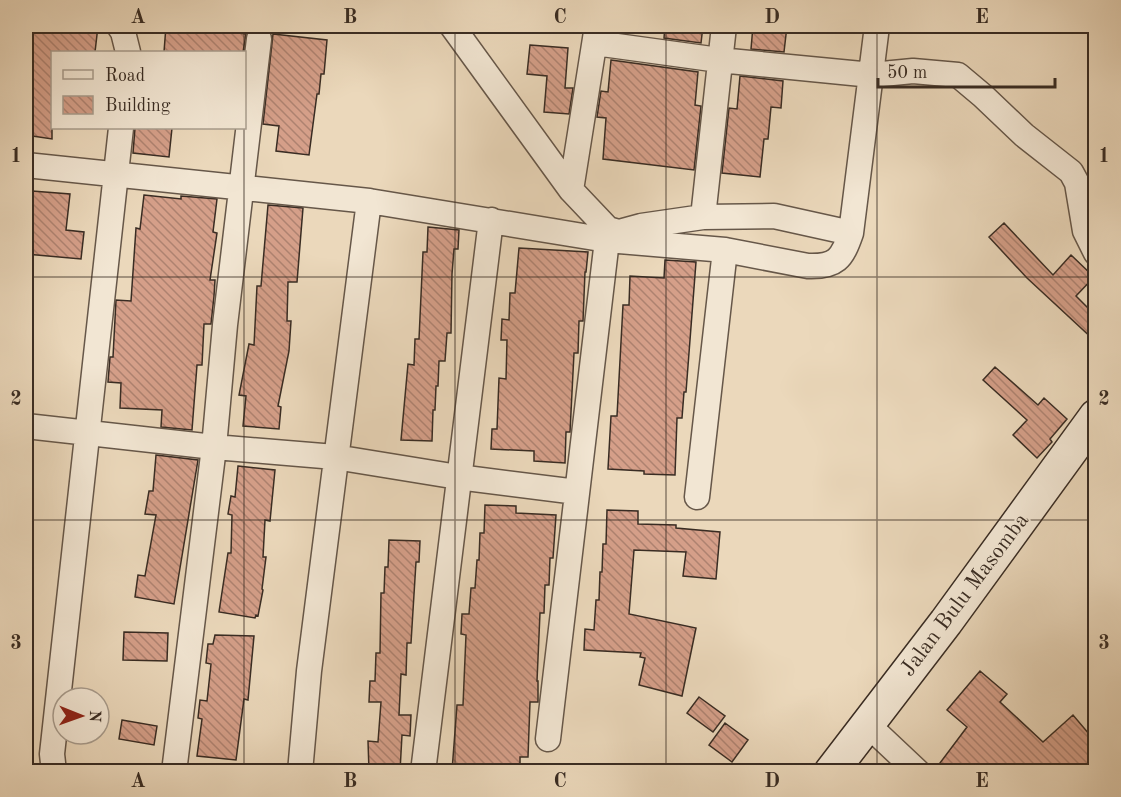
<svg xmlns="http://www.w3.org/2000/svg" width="1121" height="797" viewBox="0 0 1121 797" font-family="'Old Standard TT',serif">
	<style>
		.building { fill: url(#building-back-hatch); stroke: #392c23; stroke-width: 1.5 }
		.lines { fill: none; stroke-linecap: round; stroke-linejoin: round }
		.street-casing { stroke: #665749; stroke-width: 27 }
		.secondary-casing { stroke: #392c23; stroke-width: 36 }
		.street { stroke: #f2e6d3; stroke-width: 24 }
		.secondary { stroke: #f2e6d3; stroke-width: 33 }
		.grid { fill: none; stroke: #392c23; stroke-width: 1.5; stroke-opacity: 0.55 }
		.labels { text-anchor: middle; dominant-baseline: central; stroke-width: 4.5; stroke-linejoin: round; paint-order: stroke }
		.street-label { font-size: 22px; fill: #392c23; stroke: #f2e6d3 }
		.neatline { fill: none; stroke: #392c23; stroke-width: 2 }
		.grid-label { font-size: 20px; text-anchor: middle; font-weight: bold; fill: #392c23 }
	</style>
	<defs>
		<pattern id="building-back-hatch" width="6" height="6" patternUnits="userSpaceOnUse" patternTransform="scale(1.5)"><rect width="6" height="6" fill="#d59f89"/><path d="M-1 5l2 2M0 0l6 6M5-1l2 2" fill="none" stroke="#ae8270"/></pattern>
	</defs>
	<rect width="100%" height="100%" fill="#ebd8bb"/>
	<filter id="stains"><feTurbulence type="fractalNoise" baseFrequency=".00333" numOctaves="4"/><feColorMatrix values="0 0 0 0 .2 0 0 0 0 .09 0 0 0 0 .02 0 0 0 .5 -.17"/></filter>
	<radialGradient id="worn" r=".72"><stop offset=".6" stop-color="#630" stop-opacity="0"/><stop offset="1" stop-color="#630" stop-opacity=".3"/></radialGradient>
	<path class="building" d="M26,26h72l-3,26h-43v87l-26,-4v-24l6,-49h-6z
		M166,26h37v2l43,6 -3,18h-79z
		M665,26h38l-2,17 -37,-5z
		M753,26h34l-3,26 -33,-3z
		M273,34l54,6 -3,34h-3l-2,20h-2l-8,61 -33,-4 3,-25 -16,-2z
		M530,45l38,3 -3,40h8l-4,26 -25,-2 3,-36 -20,-2z
		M611,60l87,12 -3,33 6,1 -7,64 -91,-11 3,-41 -9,-1 4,-26 7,1z
		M740,76l43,5 -2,27 -10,-1 -3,32h-4l-4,38 -38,-4 7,-65 8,1z
		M135,128h37l-3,29 -36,-4z
		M32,191l38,3 -4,36 18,2 -3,27 -55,-5z
		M144,195l37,4v-3l36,3 -4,33 4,1 -7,47h5l-1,16 -3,28h-7l-2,41h-5l-5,65 -31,-3 1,-17 -42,-2 1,-25 -13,-1 2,-25h3l3,-57 15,1 5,-73 4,1z
		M268,205l35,3 -6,74h-9l-1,39h4l-2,30 -11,55 3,1 -2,22 -36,-3 3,-30 -7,-1 10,-51 5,1 3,-59h4z
		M1004,223l49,52 18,-20 23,22 -18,19 19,19v26l-68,-63 -38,-41z
		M428,227l31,3 -1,19h-4l-2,25 -1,59h-4l-2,28h-6l-1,25h-2l-1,24h-2l-1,31 -31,-1 7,-76 6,1 1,-26h4l4,-87h4z
		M519,248l69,4 -2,20h-1l-2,49h-4l-1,32h-4l-4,79h-4l-1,31 -31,-2v-10l-43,-2 1,-20h5l2,-51 7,1 1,-39h-6l1,-21 7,1 1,-27h5z
		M665,260l31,2 -10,130h-2l-2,26h-5l-2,57 -31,-1v-3l-36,-2 3,-53h6l6,-111h6l1,-29 34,2z
		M995,367l43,38 6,-7 23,21 -17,20 2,3 -15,16 -24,-23 14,-15 -44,-40z
		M156,455l42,5 -24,144 -39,-7 3,-22 7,1 11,-61 -11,-1 4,-23h4z
		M238,466l37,4 -5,51 -5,-1 -2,37h3l-4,32 1,1 -5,26 -2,-1 -1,3 -36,-6 9,-59h3l1,-38 -4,-1 3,-18 4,1z
		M485,505l31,1v7l40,2 -3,43h-3l-1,27h-4l-1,28h-4l-3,68h1v21h-8l-2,55h-8v14h-68l5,-66h6l3,-70 -5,-1 1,-20h7l2,-26h4l2,-28h2l1,-27h4z
		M607,510l31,1v13l38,1v3l44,4 -4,47 -33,-3 3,-24 -52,-2 -5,64 67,14 -14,68 -43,-11 6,-27 -5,-1 1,-4 -57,-3 1,-21 9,1 2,-30h3l1,-28h2l1,-28h3z
		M389,540l31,1 -1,21h-3l-5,81h-4l-1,32 -5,-1 -2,41h12l-1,21 -8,-1 -2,36h-31l-1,-30 10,1 3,-40h-12l1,-21h5l1,-28h4l1,-60h3l1,-26h3z
		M124,632l44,1 -1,28 -44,-1z
		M215,635l39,1 -6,64 -4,-1 -8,61 -39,-4 5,-37 -4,-1 2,-18 7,1 4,-37 -5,-1 2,-19h5z
		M980,671l27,23 -7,8 43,40 30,-27 22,26v30h-161l33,-44 -20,-17z
		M699,697l26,19 -12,16 -26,-19z
		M122,720l35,6 -3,19 -35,-6z
		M725,723l23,17 -16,22 -23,-17z"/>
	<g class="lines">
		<defs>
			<path id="street" d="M119,26l4,6 5,20
				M452,26l119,164 37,39 11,3 22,-6 62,-9 71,-1 77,17
				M595,43l124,17 153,15 41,-4 45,4 25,21 41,39 47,37 6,11 8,48 11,22
				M26,165l343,36 238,39 118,10 83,16c28,1 34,-7 43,-33l26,-207
				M571,190l26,-164
				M703,217l21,-191
				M26,426l188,21 121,10 123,20 119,15
				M697,497l28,-247
				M867,724l51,48
				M548,739l59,-499
				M175,764l39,-317 11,-122 34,-286
				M54,772l-2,-18 69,-626
				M300,772l9,-101 60,-470
				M423,772l68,-552"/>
			<path id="secondary" d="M831,772l115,-150 150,-206"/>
		</defs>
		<use href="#street" class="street-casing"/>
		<use href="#secondary" class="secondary-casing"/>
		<use href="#street" class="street"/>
		<use href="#secondary" class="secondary"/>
	</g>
	<path class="grid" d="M244,26v26M455,26v746M666,26v746M877,26v746M244,128v644M26,277h1070M26,520h1070"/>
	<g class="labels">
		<g class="street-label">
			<text transform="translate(965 595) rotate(-53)">Jalan Bulu Masomba</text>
		</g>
	</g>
	<rect width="1121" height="797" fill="none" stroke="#ebd8bb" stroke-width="66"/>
	<rect x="51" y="51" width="195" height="78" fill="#f2e6d3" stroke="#a89c8d" stroke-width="1.5"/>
	<rect x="63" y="70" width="30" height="9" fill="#f2e6d3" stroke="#a89c8d" stroke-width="1.5"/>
	<text x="105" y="81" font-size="18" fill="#392c23">Road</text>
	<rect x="63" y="96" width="30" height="18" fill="url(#building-back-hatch)" stroke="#a89c8d" stroke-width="1.5"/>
	<text x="105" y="111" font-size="18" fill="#392c23">Building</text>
	<g transform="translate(81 716) rotate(91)"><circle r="28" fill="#f2e6d3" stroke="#a89c8d" stroke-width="1.5"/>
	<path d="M0-4.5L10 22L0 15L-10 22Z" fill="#8f2418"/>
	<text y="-9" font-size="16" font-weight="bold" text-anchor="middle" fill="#392c23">N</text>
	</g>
	<path d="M878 78v9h177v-9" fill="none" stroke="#392c23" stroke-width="3"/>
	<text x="887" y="78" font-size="18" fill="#392c23" stroke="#f2e6d3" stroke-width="4.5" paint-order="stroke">50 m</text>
	<rect x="33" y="33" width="1055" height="731" class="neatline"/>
	<g class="grid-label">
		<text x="138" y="23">A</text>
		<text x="350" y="23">B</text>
		<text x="560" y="23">C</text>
		<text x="772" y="23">D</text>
		<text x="982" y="23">E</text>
		<text x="16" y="162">1</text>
		<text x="1104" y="162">1</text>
		<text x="16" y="405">2</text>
		<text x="1104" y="405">2</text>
		<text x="16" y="649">3</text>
		<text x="1104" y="649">3</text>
		<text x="138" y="787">A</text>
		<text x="350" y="787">B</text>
		<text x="560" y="787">C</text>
		<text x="772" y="787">D</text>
		<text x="982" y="787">E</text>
	</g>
	<rect width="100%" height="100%" filter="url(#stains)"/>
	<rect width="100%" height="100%" fill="url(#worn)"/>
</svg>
